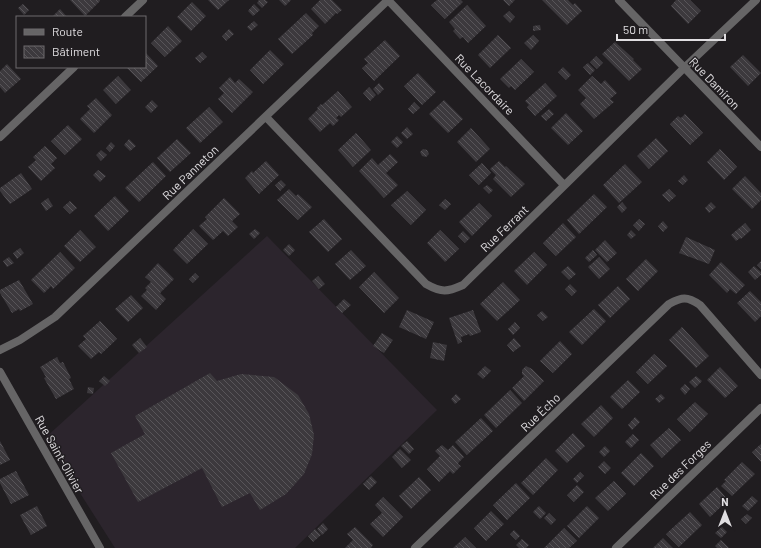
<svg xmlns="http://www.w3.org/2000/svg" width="761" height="548" viewBox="0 0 761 548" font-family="Barlow,sans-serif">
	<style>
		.built { fill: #2c252d }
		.building { fill: url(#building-back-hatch) }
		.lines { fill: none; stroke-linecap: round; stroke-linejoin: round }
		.minor { stroke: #666566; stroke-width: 8 }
		.tertiary { stroke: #666566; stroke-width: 8 }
		.labels { text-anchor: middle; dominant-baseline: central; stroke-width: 3; stroke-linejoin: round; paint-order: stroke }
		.street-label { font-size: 12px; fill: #e0dee1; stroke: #201d20 }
	</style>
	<defs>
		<pattern id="building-back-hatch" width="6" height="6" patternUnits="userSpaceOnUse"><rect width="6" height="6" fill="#3c393d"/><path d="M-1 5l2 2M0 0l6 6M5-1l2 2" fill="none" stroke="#585559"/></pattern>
	</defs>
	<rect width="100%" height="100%" fill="#201d20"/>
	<path class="built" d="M267,236l170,174 -142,138h-180l-70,-110z"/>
	<path class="building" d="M70,0h30v1l-15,15z
		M208,0h21l-11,10z
		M259,0h6l3,2 -6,6 -5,-5z
		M279,0h12l-6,6z
		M320,0h12l10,10 -5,4 -1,-1 -11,11 -14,-15z
		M437,0h24l2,2 -18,17 -14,-14z
		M503,0h12l-6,6z
		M542,0h26l5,5 2,-2 7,8 -15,14z
		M676,0h14l11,11 -13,13 -17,-18z
		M192,2l14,14 -15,15 -14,-14z
		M23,4l6,6 -5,5 -6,-7z
		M254,4l6,6 -7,6 -5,-5z
		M467,5l19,21 -18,17 -5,-6 -3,2 -7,-8 2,-2 -6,-7z
		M60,9l7,8h-15z
		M509,11l6,6 -5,6 -7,-7z
		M306,13l13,13 -7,7 1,2 -21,19 -14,-15z
		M254,21l4,4 -7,6 -4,-4z
		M540,25l1,5 -8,1v-5z
		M168,26l14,15 -17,16 -14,-14z
		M229,29l5,5 -8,7 -4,-5z
		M498,35l13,13 -21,20 -12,-13z
		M533,35l6,6 -8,9 -7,-7z
		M385,40l15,16 -26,25 -12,-13 6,-5 -4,-4z
		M615,42l19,17 -1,1 9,9 -13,12 -27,-27z
		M270,50l14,14 -21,20 -13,-14z
		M145,52l13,14 -17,16 -15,-15h19z
		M202,52l5,5 -7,6 -5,-5z
		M743,55l18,18 -13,13 -18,-19z
		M596,56l7,7 -6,6 -7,-7z
		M521,59l13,13 -19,18 -4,-4 -2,2 -9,-9z
		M588,63l7,7 -5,5 -7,-8z
		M7,64l14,15 -16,14 -5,-6v-16z
		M563,67l8,8 -5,5 -8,-8z
		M418,73l18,19 -14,13 -18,-19z
		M118,76l13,14 -15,14 -13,-14z
		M592,76l9,8 4,-4 12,13 -7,6 4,3 -20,17 -14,-15 6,-6 -8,-8z
		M230,77l5,6 4,-4 14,13 -21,21 -14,-14 6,-6 -5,-5z
		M379,83l5,6 -6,6 -5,-6z
		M545,83l12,13 -22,20 -8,-9 2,-2 -4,-4z
		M369,87l7,8 -6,6 -7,-8z
		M338,91l14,16 -11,10 -2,-2 -3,3 3,2 -6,6 -3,-3 -10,9 -12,-13 10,-10 -1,-1 4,-4 1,1z
		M96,98l16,17 -18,18 -14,-14 10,-10 -3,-3z
		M152,100l6,6 -7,7 -6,-6z
		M444,100l19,19 -15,14 -19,-19z
		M414,102l6,6 -7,6 -5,-5z
		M209,107l14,15 -23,21 -14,-15z
		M549,109l5,5 -8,7 -5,-5z
		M566,113l17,18 -15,14 -17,-17z
		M685,114l18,19 -13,12 -20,-21 8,-8 3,2z
		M68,125l14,14 -17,16 -14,-14z
		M407,127l6,7 -6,5 -6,-6z
		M471,128l19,21 -14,13 -19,-20z
		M356,133l15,17 -18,17 -15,-17z
		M397,136l6,6 -6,6 -6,-6z
		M656,138l12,13 -19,18 -12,-13z
		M129,139l7,7 -6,5 -6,-6z
		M177,139l14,14 -21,19 -13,-14z
		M111,142l4,4 -5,6 -4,-4z
		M45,146l12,12 -6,6 4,4 -14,13 -13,-14 8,-7 -3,-3z
		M423,149l4,1 2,4 -3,3 -4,-1 -2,-4z
		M720,149l17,18 -13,13 -17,-18z
		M101,150l6,5 -6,6 -5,-6z
		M390,154l8,8 -12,11 12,12 -14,13 -25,-27 13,-13 6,7z
		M266,161l13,14 -20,19 -14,-16 7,-7 1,2z
		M499,161l6,6 1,-1 19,18 -14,13 -18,-18 3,-4 -6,-6z
		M153,162l13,14 -27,26 -14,-14z
		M482,163l9,10 -12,12 -10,-10z
		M625,164l17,18 -23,21 -16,-18z
		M98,170l8,6 -6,6 -7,-7z
		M21,173l11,16 -22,15 -10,-13v-3z
		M684,175l4,5 -5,5 -5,-4z
		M745,176l16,17v7l-9,9 -20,-20z
		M281,180l5,5 -6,6 -5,-6z
		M487,185l6,5 -4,4 -6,-6z
		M289,189l7,7 2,-2 14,13 -14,13 -21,-20z
		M669,189l7,7 -7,6 -7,-7z
		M407,191l19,19 -15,15 -20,-20z
		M594,194l13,13 -28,27 -12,-14z
		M115,196l14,15 -21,20 -14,-15z
		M48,198l5,8 -7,5 -5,-8z
		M224,198l16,16 -8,7 6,6 -10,9 -5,-5 -10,9 -14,-14 8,-7 -2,-2z
		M445,199l6,5 -6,6 -6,-5z
		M70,201l7,7 -7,6 -7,-7z
		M622,202l5,6 -5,5 -5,-6z
		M711,202l5,5 -7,6 -4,-5z
		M479,203l13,13 -20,20 -13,-14z
		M324,219l18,20 -14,13 -19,-20z
		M639,219l6,5 -6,7 -6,-6z
		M663,221l5,6 -5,5 -5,-6z
		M563,223l13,14 -20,19 -13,-13z
		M745,223l6,7 -10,9 -1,-1 -4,3 -5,-6z
		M193,229l15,15 -21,20 -14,-14z
		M255,229l5,4 -6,6 -5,-5z
		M80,230l16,17 -16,15 -16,-16z
		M440,230l19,19 -14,13 -18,-19z
		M631,230l5,5 -5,4 -4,-4z
		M463,231l7,7 -5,5 -7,-7z
		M686,237l29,13 -6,14 -30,-11z
		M605,240l12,13 -10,9 -12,-12z
		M289,244l6,6 -6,6 -6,-6z
		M20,248l4,5 -7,6 -4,-6z
		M351,250l15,16 -16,14 -15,-16z
		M593,250l4,5 -8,7 -4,-4z
		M60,252l15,16 -22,21 -2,-3 -7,7 -13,-13z
		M534,252l13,13 -20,20 -13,-14z
		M9,257l5,6 -7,4 -4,-6z
		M599,257l11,12 -11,10 -11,-12z
		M646,259l12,12 -20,20 -12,-12z
		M761,261v8l-4,-4z
		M721,262l24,23 -9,9 -6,-5 -3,4 -18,-18z
		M158,263l16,16 -14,14 6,6 -10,11 -15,-14 6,-6 -2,-2 6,-6 -6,-5z
		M568,266l8,8 -7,6 -8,-8z
		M754,266l7,6v3l-6,5 -7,-8z
		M374,272l25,26 -15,15 -25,-26z
		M195,273l4,4 -6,6 -4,-4z
		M318,276l7,8 -6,5 -7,-8z
		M19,280l14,24 -13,7 -1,-2 -7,4 -12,-20v-3z
		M503,282l17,18 -23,21 -17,-17z
		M570,284l7,7 -5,5 -7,-7z
		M618,286l12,13 -20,19 -12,-13z
		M750,291l11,11v14l-6,6 -18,-19z
		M131,295l12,13 -15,14 -13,-13z
		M344,299l7,6 -9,8 -6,-6z
		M594,309l12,12 -24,24 -13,-13z
		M407,310l27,12 -8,17 -27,-12z
		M473,310l8,22 -11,4 -1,-2 -8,3 1,5 -4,2 -9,-26z
		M542,311l6,6 -5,4 -6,-6z
		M100,321l17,18 -16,15 -2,-2 -8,7 -13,-13 8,-7 -3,-3z
		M515,322l5,6 -7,7 -5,-6z
		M682,327l27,29 -13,12 -27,-28z
		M382,333l11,7 -9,13 -11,-7z
		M140,338l7,9 -8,6 -7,-8z
		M514,338l7,8 -8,6 -6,-7z
		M560,341l12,13 -19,19 -13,-12z
		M433,342l14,3 -3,16 -14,-3z
		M654,354l13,12 -19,18 -12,-12z
		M57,357l3,6 3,-1 8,16 -2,1 5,10 -18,10 -12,-21 2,-1 -6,-10z
		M485,366l6,5 -8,8 -6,-5z
		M526,366l6,3 12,12 -20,20 -12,-13 12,-12 -2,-2v-4z
		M720,367l18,19 -13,12 -18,-18z
		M210,373l7,8 24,-7 33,3 24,18 11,19 5,21 -2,19 -8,20 -18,20 -26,16 -10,-17 -28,14 -20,-39 -64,34 -27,-49 34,-19 -10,-18z
		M104,376l6,5 -5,5 -6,-5z
		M696,376l6,5 -7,7 -6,-6z
		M628,380l12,12 -18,17 -12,-12z
		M685,384l5,5 -5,6 -5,-6z
		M88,387l6,1 -1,6 -6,-1z
		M510,390l12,13 -26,25 -12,-13z
		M456,394l5,5 -6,5 -4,-5z
		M661,394l4,4 -6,5 -4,-4z
		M695,402l13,12 -18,18 -13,-13z
		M601,405l12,13 -19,19 -13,-13z
		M635,417l5,5 -8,8 -4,-5z
		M481,418l12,13 -26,24 -12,-13z
		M669,428l12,12 -19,18 -12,-13z
		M573,433l12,13 -18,17 -12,-12z
		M633,434l6,6 -8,8 -6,-6z
		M0,441l10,19 -10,5z
		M407,441l7,8 -5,5 -8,-8z
		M761,444v18l-9,-10z
		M442,445l6,5 5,-5 11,12 -5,5 -1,2 3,2 -8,8 -3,-3 -11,11 -12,-13 13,-13 -5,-5z
		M605,446l5,5 -6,6 -5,-5z
		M400,449l11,11 -9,8 -10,-11z
		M641,453l13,13 -20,20 -13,-13z
		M546,458l12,12 -25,25 -12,-12z
		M604,461l7,7 -6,6 -7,-7z
		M742,462l13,12 -23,22 -11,-10 5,-5 -2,-1z
		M16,471l13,24 -18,9 -11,-21v-4z
		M580,472l4,4 -7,7 -4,-4z
		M371,476l6,6 -8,8 -6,-6z
		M419,477l12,13 -20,19 -12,-13z
		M614,481l12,13 -18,17 -13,-13z
		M516,483l14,15 -23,22 -14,-15z
		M577,485l7,7 -10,10 -7,-7z
		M717,487l11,13 -18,17 -11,-13z
		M752,496l6,5 -10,10 -6,-5z
		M383,497l20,20 -20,20 -13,-13 12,-11 -7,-8z
		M37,506l10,20 -16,9 -11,-20z
		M539,506l7,7 -6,6 -7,-7z
		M587,506l12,12 -20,20 -12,-12z
		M491,511l13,13 -18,17 -12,-13z
		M690,512l12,13 -23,22 -13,-13z
		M549,513l7,7 -5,5 -7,-7z
		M747,514l5,4 -6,6 -5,-5z
		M323,523l5,6 -6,6 -5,-6z
		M355,527l18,18 -2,3h-26l8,-8 -6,-6z
		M722,527l5,5 -6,6 -6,-5z
		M564,528l13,13 -8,7h-25z
		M315,529l6,6 -8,7 -5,-6z
		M514,530l6,6 -4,4 -6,-6z
		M465,537l11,11h-23z
		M663,538l10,10h-20z
		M522,539l7,6 -3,3h-7l-3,-3z
		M721,540l8,8h-12l-2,-2z"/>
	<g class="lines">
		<path class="minor" d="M388,0l176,185
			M266,117l160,167c16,9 21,8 37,1l221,-217 72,-68
			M0,350l20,-10 35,-23 333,-317
			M415,548l254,-244c13,-7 18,-8 31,1l61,70
			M616,548l145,-140"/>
		<path class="tertiary" d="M619,0l142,147
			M125,17l18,-17
			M0,137l74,-70
			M0,372l100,176"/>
	</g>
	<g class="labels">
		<g class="street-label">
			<text transform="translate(715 83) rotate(46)">Rue Damiron</text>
			<text transform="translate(485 84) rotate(46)">Rue Lacordaire</text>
			<text transform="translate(190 172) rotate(-44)">Rue Panneton</text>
			<text transform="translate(504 228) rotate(-44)">Rue Ferrant</text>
			<text transform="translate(540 412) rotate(-44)">Rue Écho</text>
			<text transform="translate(60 454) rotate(61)">Rue Saint-Olivier</text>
			<text transform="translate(680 469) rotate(-44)">Rue des Forges</text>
		</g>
	</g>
	<rect x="16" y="16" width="130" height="52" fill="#201d20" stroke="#6d6a6d"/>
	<rect x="24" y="29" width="20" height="6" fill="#666566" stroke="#6d6a6d"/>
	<text x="52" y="36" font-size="12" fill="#e0dee1">Route</text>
	<rect x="24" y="46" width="20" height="12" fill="url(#building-back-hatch)" stroke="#6d6a6d"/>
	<text x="52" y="56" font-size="12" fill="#e0dee1">Bâtiment</text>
	<g transform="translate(725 512)" stroke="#201d20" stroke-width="3" paint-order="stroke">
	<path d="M0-3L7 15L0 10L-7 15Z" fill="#e0dee1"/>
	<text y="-6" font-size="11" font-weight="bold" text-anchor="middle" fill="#e0dee1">N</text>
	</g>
	<path d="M617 34v6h108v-6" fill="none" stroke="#e0dee1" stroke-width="2"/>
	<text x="623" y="34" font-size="12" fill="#e0dee1" stroke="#201d20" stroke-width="3" paint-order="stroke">50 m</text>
</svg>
